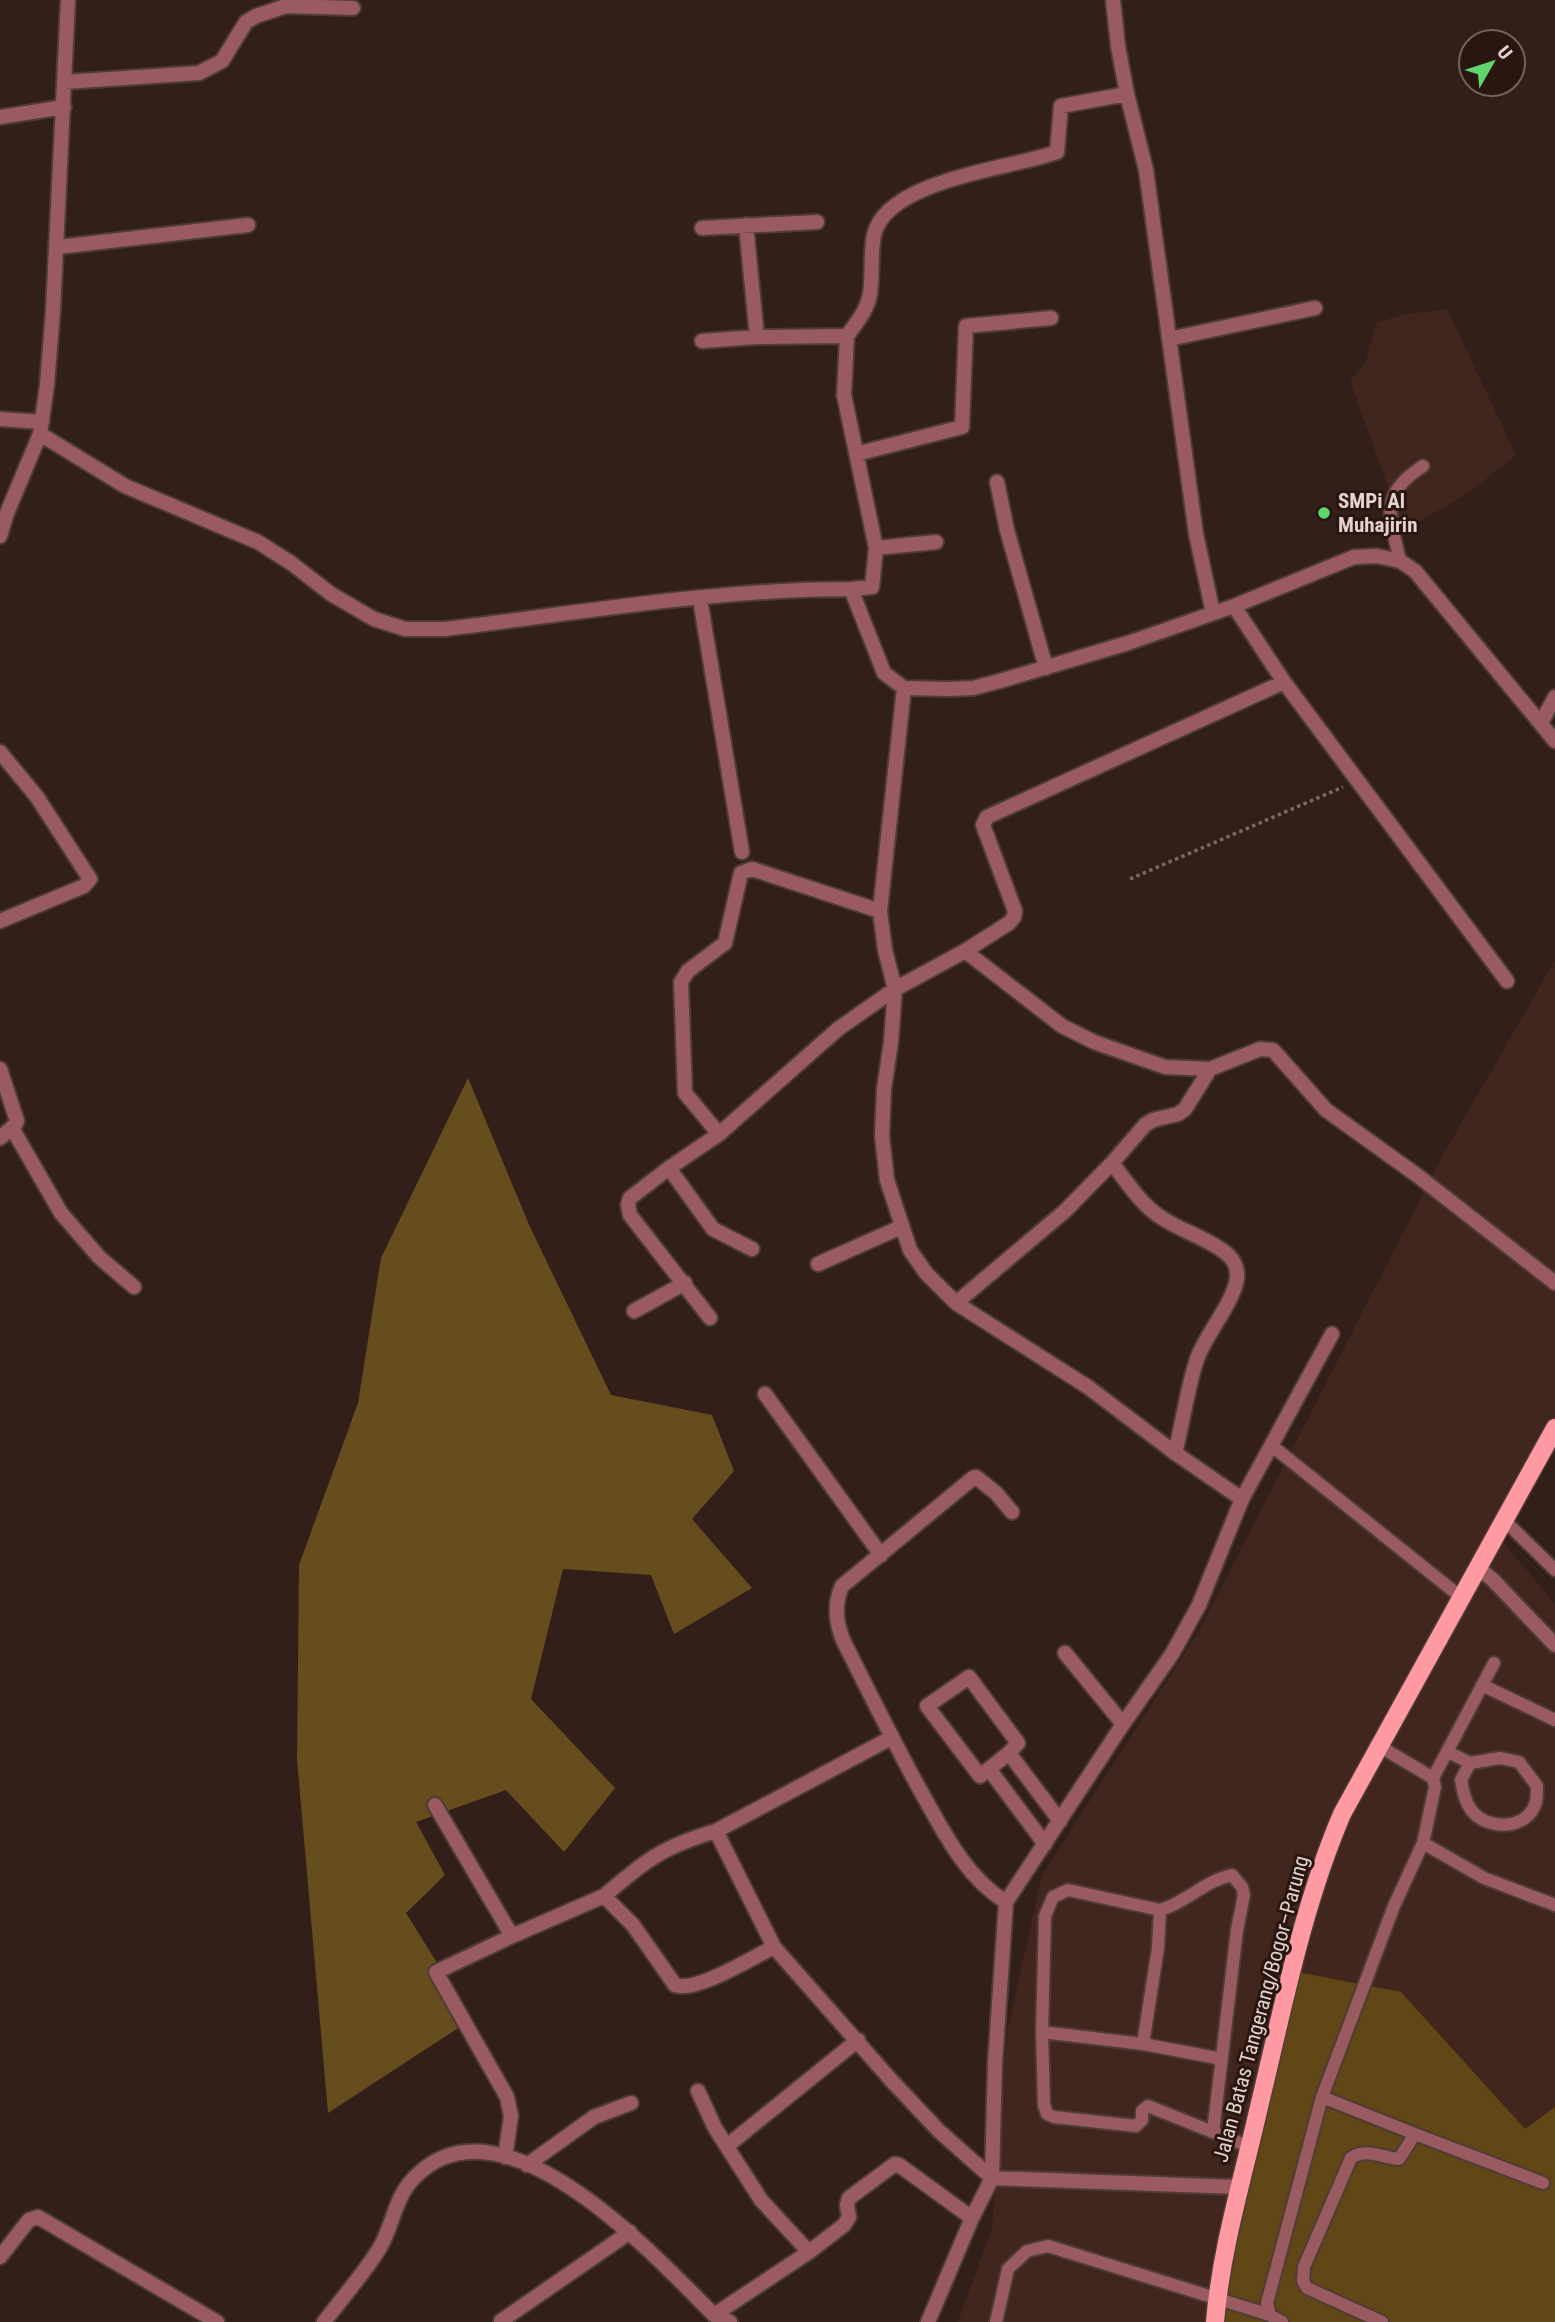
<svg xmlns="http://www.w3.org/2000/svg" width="1555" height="2322" viewBox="0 0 1555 2322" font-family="'Roboto Condensed',sans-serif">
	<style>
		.built { fill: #41261e }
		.green { fill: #614715 }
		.forest { fill: #664d1e }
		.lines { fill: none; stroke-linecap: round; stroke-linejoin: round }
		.service-casing { stroke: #4f3c36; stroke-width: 16 }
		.minor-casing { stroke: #4f3c36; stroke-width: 18 }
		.primary-casing { stroke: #4f3c36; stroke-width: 21 }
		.path { stroke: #7b6964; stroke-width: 3.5; stroke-dasharray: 3.5 3.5; stroke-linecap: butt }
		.service { stroke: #995b60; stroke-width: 12 }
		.minor { stroke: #995b60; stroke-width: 14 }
		.primary { stroke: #ff99a2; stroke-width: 18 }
		.poi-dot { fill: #60d56b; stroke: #291610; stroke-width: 2.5 }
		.labels { text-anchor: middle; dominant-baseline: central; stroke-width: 6; stroke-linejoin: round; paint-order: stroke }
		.poi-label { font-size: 21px; font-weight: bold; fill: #e2d3cf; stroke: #291610; text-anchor: start }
		.street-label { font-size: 21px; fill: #e2d3cf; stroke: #291610 }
	</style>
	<rect width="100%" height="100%" fill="#331f19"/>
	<path class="built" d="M1447,309l69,146 -45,36 -67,40 -54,-150 15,-17 11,-41 26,-8z
		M1555,960v461l-61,110 61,73v503l-30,23 -124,-138 -190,330h-253l34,-94 15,-195 35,-158 158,-246 242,-472z"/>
	<path class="green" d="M1287,1970l114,22 124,137 30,-22v215h-344z"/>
	<path class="forest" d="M468,1078l62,149 81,168 101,20 22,56 -42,48 60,69 -78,46 -23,-59 -88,-6 -32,130 84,89 -51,64 -58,-62 -90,32 29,53 -39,38 66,106 -144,94 -31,-354 2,-194 59,-162 23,-145z"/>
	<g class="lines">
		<defs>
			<path id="service" d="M1400,561c-10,-45 -22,-66 23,-95
				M1271,1445l191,153
				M1503,1519l52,51
				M1482,1685l73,35
				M1379,1746l54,32 2,9 -12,56 61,35 71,27
				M1448,1752l22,11 30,-5 19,4 18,24c0,5 0,11 -1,16 -8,28 -48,29 -64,9 -7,-9 -9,-20 -11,-31l9,-17
				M1433,1778l61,-115
				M1160,1910c26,-7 44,-29 72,-35l10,12 2,8 -7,35 -24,202
				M1042,2032l101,12 79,15
				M1143,2044l15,-96 2,-38 -92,-20 -15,7 -8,19 -3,116 2,73 3,9 7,3 82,9 6,-6v-9l6,-5 102,41
				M1322,2097l93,37 -16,25c-16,-1 -34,-12 -48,-1l-47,109 -1,14 4,7 75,34
				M1415,2134l128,49
				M996,2322l12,-53 19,-18 21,-5 222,69
				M1282,2322l-12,-7 -3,-12 55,-206 72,-191 29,-63"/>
			<path id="minor" d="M68,0l-15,311 -6,74 -7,49 85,52 133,56 33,21 40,31 43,25 31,10h40c134,-16 271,-40 406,-40l33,84 20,15 45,1 24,-1 27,-7 128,-38 106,-37 120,-49 23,-1 23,5 15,10 140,170
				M1113,0l5,46 9,48 19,76 50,364 17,79
				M65,82l134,-9 23,-12 24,-39 10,-6 30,-10 67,2
				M0,117l64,-10
				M746,225l11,112
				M702,228l115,-6
				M58,247l190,-22
				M847,336c9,-13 20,-25 23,-42 3,-18 0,-38 4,-59 13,-56 137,-66 183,-83l4,-46 66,-12
				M1169,339l146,-31
				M702,341l55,-4 90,-1 -3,59 32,153 -4,39 -21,2
				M0,419l42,3
				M856,454l106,-27 4,-101 85,-8
				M997,482l10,48 39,138
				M0,536l7,-23 33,-79
				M876,548l60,-6
				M700,599l42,253
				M1234,606l50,76 223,299
				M904,688l-24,223 5,39 10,39 -4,53 -7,47 -2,47 5,44 23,70 16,23 30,30 132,84 87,66 67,46
				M1541,723l14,-26
				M0,752l37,45 53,82 -6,7 -84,35
				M965,951l97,75 32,16 71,25 45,2 50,-20 13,1 53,60 92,66 137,107
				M0,1069l17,52 -2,4 -15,13
				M12,1128l49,85 38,44 35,30
				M719,1134l-34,-41 -4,-111 7,-11 37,-28 16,-70 11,-4 128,42
				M1112,1163c15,19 29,42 50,55 21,14 46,20 65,36 7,6 11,15 10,24 -3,24 -31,56 -40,81 -10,30 -14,63 -22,94
				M669,1168l44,61 39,20
				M818,1264l83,-37
				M956,1303l109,-92 47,-48 33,-38 8,-5 25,-6 7,-5 25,-40
				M634,1311l51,-28
				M710,1318l-80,-103 -2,-10 2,-7 39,-30 50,-34 119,-105 57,-40 70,-38 44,-28 5,-6 1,-6 -32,-86 4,-8 297,-135
				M765,1394l116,161
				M1478,1568l14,11 63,66
				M1065,1653l58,71
				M969,1677l49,66 -9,10 -29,23 -53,-70z
				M1009,1753l51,68
				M989,1769l56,75
				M435,1805l77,131 92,-40 29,29 42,60c21,8 78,-28 99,-38
				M716,1831l58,116 117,133 48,51 53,47 246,9
				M604,1896c42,-36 58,-49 112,-65l175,-93
				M1006,1902c-42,-26 -63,-72 -87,-114 -27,-49 -51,-98 -76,-148 -7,-17 -9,-36 -1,-54l131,-108 3,-1 20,16 16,19
				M698,2091l17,37 46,72 48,52
				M727,2146l131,-106
				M505,2157l6,-41 -4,-19 -71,-125 76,-36
				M527,2165l67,-48 37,-14
				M0,2257l29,-37 9,-3 179,105
				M714,2315l95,-63 35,-27 5,-8 -2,-12 2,-7 46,-34 4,1 73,53
				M501,2321l129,-89
				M324,2322c18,-24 39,-47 55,-73 14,-22 15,-51 35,-71 87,-91 241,78 300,137l16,7
				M928,2322l44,-104 20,-40 3,-115 11,-161 117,-178 49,-70 27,-49 43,-106 90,-165"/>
			<path id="primary" d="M1215,2322c6,-73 28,-144 44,-215 24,-99 43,-199 83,-293l213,-386"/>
		</defs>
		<use href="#service" class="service-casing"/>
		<use href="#minor" class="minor-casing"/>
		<use href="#primary" class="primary-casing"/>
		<path class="path" d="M1130,879l213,-92"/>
		<use href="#service" class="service"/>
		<use href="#minor" class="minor"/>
		<use href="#primary" class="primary"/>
	</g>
	<circle class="poi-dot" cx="1324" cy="513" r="7"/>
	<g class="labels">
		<g class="poi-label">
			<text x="1338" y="501">SMPi Al<tspan x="1338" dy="24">Muhajirin</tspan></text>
		</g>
		<g class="street-label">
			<text transform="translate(1261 2009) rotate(-75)">Jalan Batas Tangerang/Bogor–Parung</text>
		</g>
	</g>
	<g transform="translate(1492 63) rotate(51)"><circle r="33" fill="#291610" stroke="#73625c" stroke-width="2"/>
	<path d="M0-5L12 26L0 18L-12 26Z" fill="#60d56b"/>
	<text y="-10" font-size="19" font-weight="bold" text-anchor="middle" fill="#e2d3cf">U</text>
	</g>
</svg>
